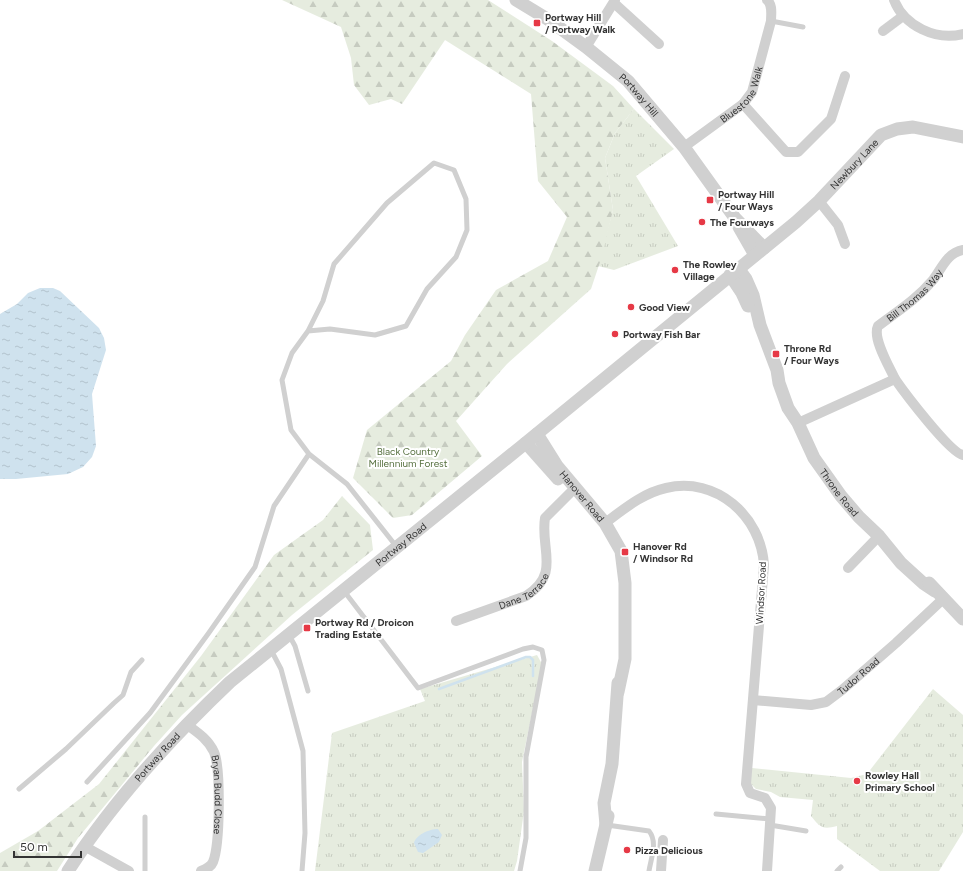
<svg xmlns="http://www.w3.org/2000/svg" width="963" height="871" viewBox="0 0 963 871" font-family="Figtree,sans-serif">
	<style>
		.grass { fill: url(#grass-tufts) }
		.forest { fill: url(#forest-firs) }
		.water { fill: url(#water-ripples) }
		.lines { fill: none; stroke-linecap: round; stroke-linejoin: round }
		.stream { stroke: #cfe2ee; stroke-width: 2.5 }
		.service { stroke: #d0d0d0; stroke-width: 5 }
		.minor { stroke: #d0d0d0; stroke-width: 10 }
		.tertiary { stroke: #d0d0d0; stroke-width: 13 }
		.poi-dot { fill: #e63946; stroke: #fff; stroke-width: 1.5 }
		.labels { text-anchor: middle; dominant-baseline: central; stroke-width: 4; stroke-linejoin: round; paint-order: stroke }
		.poi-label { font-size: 10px; font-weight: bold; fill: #333; stroke: #fff; text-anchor: start }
		.street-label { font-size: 10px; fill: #333; stroke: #fff }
		.park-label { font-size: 10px; fill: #56703f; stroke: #fff }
	</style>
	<defs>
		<pattern id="grass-tufts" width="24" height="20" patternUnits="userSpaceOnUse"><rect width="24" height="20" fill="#e6ecdf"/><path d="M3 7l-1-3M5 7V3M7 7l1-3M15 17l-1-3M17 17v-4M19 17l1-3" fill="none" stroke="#c6cbc0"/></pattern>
		<pattern id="forest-firs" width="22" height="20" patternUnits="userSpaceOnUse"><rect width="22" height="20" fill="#e6ecdf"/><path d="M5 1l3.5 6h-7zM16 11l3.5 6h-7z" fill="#c6cbc0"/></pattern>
		<pattern id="water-ripples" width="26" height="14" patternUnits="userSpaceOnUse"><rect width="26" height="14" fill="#cfe2ee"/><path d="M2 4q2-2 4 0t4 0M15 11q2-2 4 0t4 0" fill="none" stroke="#b2c2cd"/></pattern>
	</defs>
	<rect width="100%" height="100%" fill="#fff"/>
	<path class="grass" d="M634,109l40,40 -38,27 42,70 -64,24 -16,-4 15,-56 -8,-52 10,-25z
		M537,655l5,9 -20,98 2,49 -7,50 -3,10h-199l17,-138 93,-32 -5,-12z
		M933,689l30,26v117l-24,39h-59l-43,-32v-13c-15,4 -17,1 -26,-10l2,-16 -33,-3 -9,-5 -15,-3 -6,-6 2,-15 99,10 16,-4z"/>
	<path class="forest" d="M282,0h206l64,41 61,45 21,23 -19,24 -10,25 8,52 -11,46 -11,33 -84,75 -51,57 26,35 -70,59 -19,3 -40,-40 14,-48 84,-69 14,-26 31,-45 52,-29 19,-44 -29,-36 -7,-87 -86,-54 -43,64 -11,-5 -22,6 -15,-20 -3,-27 -10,-31z
		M342,496l28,29 3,25 -81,65 -110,100 -28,31 -76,92 -21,33h-57v-18l38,-22 61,-47 102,-128 73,-101 49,-35z"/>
	<path class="water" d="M40,288h13l7,3 39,37 5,10 2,12 -14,44 4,52 -4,11 -9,10 -15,7 -52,5h-16v-165l17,-10 11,-11z
		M438,829l4,6 -3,7 -16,11 -5,-1 -4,-9c2,-8 15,-14 24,-14z"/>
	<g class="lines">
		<path class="stream" d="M439,689l87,-32h4l3,3v16"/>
		<path class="service" d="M771,21l32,6
			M308,331l22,-2 45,6 31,-9 21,-37 29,-32 11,-27 -1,-31 -12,-29 -20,-7 -47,40 -53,61 -11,37 -15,30 -16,22 -10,27 9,50 18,24 38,30 49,62
			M344,591l74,97 105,-39 10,-2 9,3 2,10 -18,97v81l-6,33
			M289,635l6,11 13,45
			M271,650l10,19 22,82 2,82 -3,38
			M87,782l63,-69 58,-79 47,-67 19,-61 35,-52
			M19,789l47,-40 48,-46 9,-8 8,-23 11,-12
			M716,814l54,5
			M607,825l42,6c9,11 2,27 0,40
			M770,825l36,6
			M145,871v-54
			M837,871l4,-4"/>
		<g class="minor">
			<path d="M894,0c10,26 42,41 69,34"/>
			<path d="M614,3l45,41"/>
			<path d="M883,31l20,-15"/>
			<path d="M586,47l29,-47"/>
			<path d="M743,104l43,48h12l33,-33 14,-43"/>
			<path id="s1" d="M684,147l59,-43 9,-12 19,-71c0,-7 2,-16 -4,-21"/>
			<path d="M819,201l19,24 7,19"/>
			<path d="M895,379c9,13 55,74 68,76"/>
			<path id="s2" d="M798,423l97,-44c-6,-13 -23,-41 -17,-53 20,-15 39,-27 55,-46 9,-12 14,-27 30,-30"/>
			<path d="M605,523c19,-14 38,-30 61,-35 50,-12 95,28 98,77l-18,219 4,9 15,5 6,10 -4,63"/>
			<path d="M848,568l31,-32"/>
			<path id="s3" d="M456,621l70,-25c35,-22 14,-47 19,-78l25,-25"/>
			<path id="s4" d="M753,700l58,5 15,-3 16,-12 54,-47 47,-44"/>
			<path id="s5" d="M186,724c11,8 22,15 28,28 7,17 6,93 -1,110 -2,5 -7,7 -12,9"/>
			<path d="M84,846l45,25"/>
			<path d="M661,871l2,-31"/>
		</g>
		<g class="tertiary">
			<path id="s6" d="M516,0l33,20 37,27 42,34 56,66 51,71 29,30"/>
			<path d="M739,227l16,28"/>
			<path id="s7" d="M738,268l8,11 7,16 7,30 17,45 2,13 9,25 10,15 16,35 27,38 18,21 20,19 22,27 22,20 12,8"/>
			<path d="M730,275l12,18 6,13"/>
			<path id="s8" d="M537,434l20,32 48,57 16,28 4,32v76l-7,33"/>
			<path d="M526,443l32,36"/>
			<path d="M929,583l34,36"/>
			<path d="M606,825l-2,-22 8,-39 6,-81"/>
			<path id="s9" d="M68,871c45,-70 102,-132 162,-189l292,-236 274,-224 23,-21 62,-66 16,-6 16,-2 50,10"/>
			<path d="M595,871l13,-55"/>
		</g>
	</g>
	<g class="poi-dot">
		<rect x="533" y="19" width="8" height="8" rx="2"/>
		<rect x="706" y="196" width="8" height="8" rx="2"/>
		<circle cx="702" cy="222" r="4"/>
		<circle cx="675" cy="270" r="4"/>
		<circle cx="631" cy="307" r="4"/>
		<circle cx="615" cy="334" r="4"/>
		<rect x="772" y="350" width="8" height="8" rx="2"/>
		<rect x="621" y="548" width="8" height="8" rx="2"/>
		<rect x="303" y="624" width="8" height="8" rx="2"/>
		<circle cx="857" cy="781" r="4"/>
		<circle cx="627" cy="850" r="4"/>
	</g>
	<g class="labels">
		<g class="poi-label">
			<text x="545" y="17">Portway Hill<tspan x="545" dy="12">/ Portway Walk</tspan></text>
			<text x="718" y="194">Portway Hill<tspan x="718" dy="12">/ Four Ways</tspan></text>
			<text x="710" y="222">The Fourways</text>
			<text x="683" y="264">The Rowley<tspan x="683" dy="12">Village</tspan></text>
			<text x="639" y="307">Good View</text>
			<text x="623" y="334">Portway Fish Bar</text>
			<text x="784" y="348">Throne Rd<tspan x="784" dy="12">/ Four Ways</tspan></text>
			<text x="633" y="546">Hanover Rd<tspan x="633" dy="12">/ Windsor Rd</tspan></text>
			<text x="315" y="622">Portway Rd / Droicon<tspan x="315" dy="12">Trading Estate</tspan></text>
			<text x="865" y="775">Rowley Hall<tspan x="865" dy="12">Primary School</tspan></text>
			<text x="635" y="850">Pizza Delicious</text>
		</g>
		<g class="street-label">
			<text stroke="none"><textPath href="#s1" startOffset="80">Bluestone Walk</textPath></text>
			<text stroke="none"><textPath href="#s6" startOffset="156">Portway Hill</textPath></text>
			<text stroke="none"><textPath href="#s9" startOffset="1061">Newbury Lane</textPath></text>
			<text stroke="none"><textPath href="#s2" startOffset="211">Bill Thomas Way</textPath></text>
			<text stroke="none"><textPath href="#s7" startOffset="249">Throne Road</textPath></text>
			<text stroke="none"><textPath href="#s8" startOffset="77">Hanover Road</textPath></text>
			<text stroke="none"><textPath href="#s9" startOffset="469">Portway Road</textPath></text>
			<text stroke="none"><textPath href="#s3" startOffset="75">Dane Terrace</textPath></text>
			<text transform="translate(761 593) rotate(-87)">Windsor Road</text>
			<text stroke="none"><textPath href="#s4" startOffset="115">Tudor Road</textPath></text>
			<text stroke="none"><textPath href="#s9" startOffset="145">Portway Road</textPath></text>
			<text stroke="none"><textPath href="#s5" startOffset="83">Bryan Budd Close</textPath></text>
		</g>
		<g class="park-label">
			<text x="408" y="451">Black Country<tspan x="408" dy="12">Millennium Forest</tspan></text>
		</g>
	</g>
	<path d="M14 851v6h67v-6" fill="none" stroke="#333333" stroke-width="2"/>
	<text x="20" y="851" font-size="12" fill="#333333" stroke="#ffffff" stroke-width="3" paint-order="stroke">50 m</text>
</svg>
